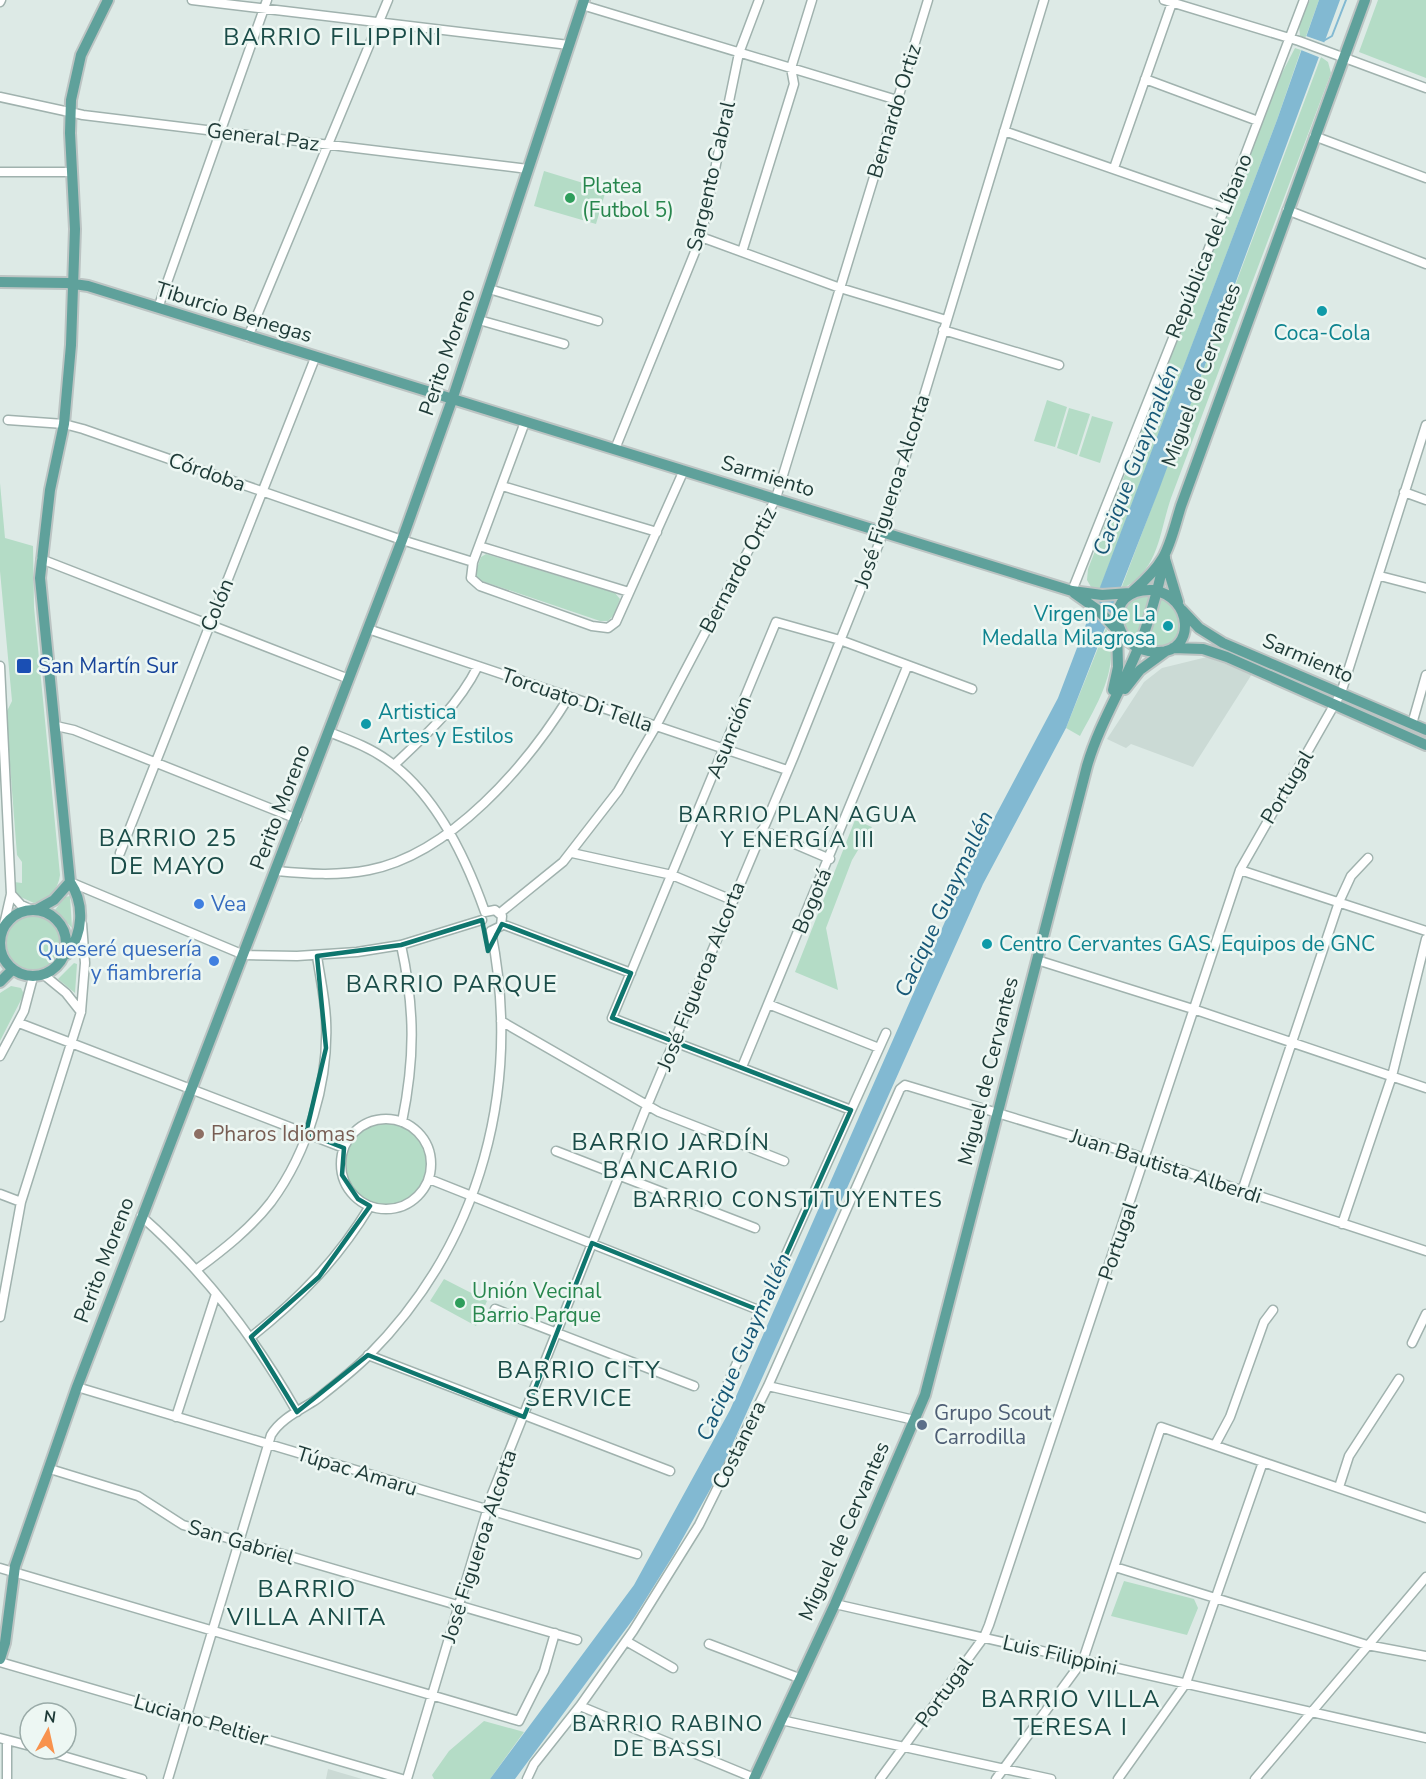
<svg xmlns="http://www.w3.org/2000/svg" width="1426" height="1779" viewBox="0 0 1426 1779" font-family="'Nunito Sans',sans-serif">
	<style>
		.built { fill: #cbdad5 }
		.green { fill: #b4dcc6 }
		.water { fill: #82b9d2 }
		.pier { fill: #ddeae6 }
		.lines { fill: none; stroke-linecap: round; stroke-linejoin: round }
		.stream { stroke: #82b9d2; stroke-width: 2 }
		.minor-casing { stroke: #a0b2ae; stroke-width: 11 }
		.major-casing { stroke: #bcc4c3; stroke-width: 14 }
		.minor { stroke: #fff; stroke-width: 8 }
		.major { stroke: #5fa19b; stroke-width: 10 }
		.marked { fill: none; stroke: #0f766e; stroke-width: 4.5; stroke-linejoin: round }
		.leisure-dot { fill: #2e9e5b; stroke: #edf7f3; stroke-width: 2 }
		.culture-dot { fill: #0f9aa8; stroke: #edf7f3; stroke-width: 2 }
		.transit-dot { fill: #1a4fb4; stroke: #edf7f3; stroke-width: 2 }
		.shop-dot { fill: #3f7fe0; stroke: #edf7f3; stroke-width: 2 }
		.education-dot { fill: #8d6e63; stroke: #edf7f3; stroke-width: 2 }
		.service-dot { fill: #5c6f8a; stroke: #edf7f3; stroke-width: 2 }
		.labels { text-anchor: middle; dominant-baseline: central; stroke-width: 5; stroke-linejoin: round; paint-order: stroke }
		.street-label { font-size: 21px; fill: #1e3a37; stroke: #edf7f3 }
		.leisure-label { font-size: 21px; fill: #27864d; stroke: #edf7f3; text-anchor: start }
		.culture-label { font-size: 21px; fill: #0d838f; stroke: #edf7f3; text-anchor: start }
		.transit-label { font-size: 21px; fill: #164399; stroke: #edf7f3; text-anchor: start }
		.shop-label { font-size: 21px; fill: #366cbe; stroke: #edf7f3; text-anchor: start }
		.education-label { font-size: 21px; fill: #785e54; stroke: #edf7f3; text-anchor: start }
		.service-label { font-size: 21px; fill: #4e5e75; stroke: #edf7f3; text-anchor: start }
		.water-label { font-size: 22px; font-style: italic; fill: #175877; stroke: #edf7f3 }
		.neighbourhood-label { font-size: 22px; letter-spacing: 1.5px; fill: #1a4c48; stroke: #edf7f3 }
		.quarter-label { font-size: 24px; letter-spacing: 1.5px; fill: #1a4c48; stroke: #edf7f3 }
	</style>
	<rect width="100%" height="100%" fill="#ddeae6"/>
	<path class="built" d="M1207,657l45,17 -59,93 -62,-23 -5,4 -19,-9 37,-57 18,-14z
		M328,1769l34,10h-36z"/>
	<path class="green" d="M1310,0h9l-14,39 -5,-3 -1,-11z
		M1378,0h48v78l-67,-26z
		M1295,48l6,2 -24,70 -178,471 -8,-4 -4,-7 1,-11 194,-496z
		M1321,57l7,5 3,11 -160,425c-12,35 -12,74 -50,91z
		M544,171l62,19 -10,34 -62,-18z
		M1047,400l20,7 -12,40 -21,-6z
		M1069,408l21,6 -13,41 -20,-7z
		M1092,416l21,6 -13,41 -21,-7z
		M0,483l5,55 28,8 1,61 26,268c-2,15 -11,25 -26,28l-18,-8 -2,-13 8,1v-21l-5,-7 -11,-142 6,-12 -12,-130z
		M486,554l129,39 5,6 -6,16 -6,6h-8l-118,-40 -5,-3 -1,-7 5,-14z
		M1151,595l-16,45 -12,-17 2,-16 8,-9z
		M1160,597l18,13c4,27 -2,41 -33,35z
		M1106,628c16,37 -9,76 -26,108l-14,-8z
		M855,820l17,7 -20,33 -26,68 12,62 -43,-18z
		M70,896l2,32 -17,-18 10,-13z
		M6 943a27 27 0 1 1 54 0a27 27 0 1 1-54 0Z
		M74,963l3,1 -2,29 -17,-14z
		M11,986l10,2 3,6 -24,47v-48z
		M341 1164a45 45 0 1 1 90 0a45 45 0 1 1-90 0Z
		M444,1279l43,22 -11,25 -46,-25z
		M1124,1581l70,18 4,9 -11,27 -76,-19z
		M484,1721l40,11 -34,47h-56l-2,-4 17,-24z"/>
	<path class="water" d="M1319,0h21l-180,487 -94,241 -83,156 -262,586 -47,84 -40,64 -119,161h-25l144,-194 96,-175 243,-552 85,-160 219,-578z"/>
	<path class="pier" d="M1306,36l20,7 -5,15 -20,-8z"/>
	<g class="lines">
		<path class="stream" d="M1325,40l7,-4 14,-36"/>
		<defs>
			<path id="minor" d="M192,0l377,45
				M1164,0l135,41 127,47
				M0,2l1,-2
				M582,5l315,95
				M1145,79l113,42
				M0,97l83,18 445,54
				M1004,131l221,77
				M1314,136l112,42
				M1114,168l59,-168
				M0,172h72
				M1287,210l139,54
				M701,237l139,51 106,32
				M742,252l52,-168 -3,-16 21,-68
				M489,289l109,32
				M158,308l109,-308
				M479,320l85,24
				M943,330l116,35
				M248,337l140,-337
				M8,420l56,4 19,5 319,111 71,22
				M525,422l-52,140 -2,16 9,8 112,40 16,2 8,-6 68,-152
				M615,449l86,-212 38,-184 20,-53
				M502,486l155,46
				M1404,492l22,8
				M479,546l150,46
				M41,559l308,120
				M1380,576l46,12
				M1072,591l153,-383 79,-208
				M368,629l419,141
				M0,666l11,228 -8,35
				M1412,724l14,-49
				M56,726l18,4 223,89
				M329,732c20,8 40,15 58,28 49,34 79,98 98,152
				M394,765c32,-30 64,-59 84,-99
				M762,830l68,29
				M120,853l195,-495
				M572,853l100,22 60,25
				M1240,870l186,61
				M277,871c31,3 61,5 92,-1 82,-16 158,-105 200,-173
				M70,882l174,73 53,1 60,-4 44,-7 81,-25
				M11,894l10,11 11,5
				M485,912l10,-2 7,6 -1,10 -10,5
				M500,913l63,-51 55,-71 38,-65 120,-228 152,-498
				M502,924l129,49
				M401,945c14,64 14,113 1,177
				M1037,960l159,50 230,78
				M44,975l22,18 15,19
				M768,1004l111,44
				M501,1021l158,91 125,49
				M19,1023l325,125
				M0,1056l24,-45 9,-34
				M742,1067l165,-400
				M851,1110l-239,-92 164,-396 64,18 132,49
				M341 1164a45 45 0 1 1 90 0a45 45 0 1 1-90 0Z
				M556,1151l199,77
				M429,1179l332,132
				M1242,1191l97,-289 12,-26 17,-18
				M0,1194l21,8
				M141,1216c64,56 114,122 156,196
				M1342,1224l50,-148 34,-137
				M196,1270c27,-20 54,-41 75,-68 37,-50 58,-120 55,-182 -1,-22 -6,-43 -9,-64
				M495,1309l199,77
				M0,1317l21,-115 60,-190 4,-49 -3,-39
				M251,1337c48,-38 87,-78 119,-131
				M1412,1343l14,-29
				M368,1355l302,116
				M768,1386l146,34
				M77,1387l560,167
				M723,1394l163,-361
				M176,1417l40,-123
				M1215,1445l15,-28 34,-95 9,-12
				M50,1469l88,27 45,29 394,115
				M1339,1487l10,-31 50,-77
				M1115,1567l252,78 59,11
				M0,1568l519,153 25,-50 11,-38
				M835,1604l591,134
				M626,1641l47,27
				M709,1644l90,34
				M0,1662l402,117
				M580,1706l174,72
				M781,1720l270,59
				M0,1738l30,8
				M7,1740v39
				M39,1749l103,30
				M168,1779l103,-344c10,-17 30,-25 46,-36 18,-14 36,-28 52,-44 113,-114 153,-269 122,-424
				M407,1779l85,-285 155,-388 147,-350 86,-215 164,-541
				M527,1779l7,-15 46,-58 53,-75 66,-106 69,-139 132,-297 5,-4 221,67 300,99
				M880,1779l104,-142 5,-12 251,-755 101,-177 85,-268
				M996,1779l87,-119 78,-233 265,91
				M1118,1779l68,-96 77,-221
				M1255,1779l171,-202"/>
			<path id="major" d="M0,282l67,1 21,3 984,305 30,4 28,-2
				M1165,559l13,43
				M1153,590c40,7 43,61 6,62 -50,1 -58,-65 -6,-62z
				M1133,591c36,-31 35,-43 48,-85l184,-506
				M1074,593l24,17 21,22
				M1182,610l17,18 24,15 203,87
				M1173,648l30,1 24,8 199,88
				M1125,689l15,-19 26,-19
				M1113,690l5,-23 -1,-39
				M36,910l18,-10 16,-18 -30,-304 10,-88 14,-66 7,-79 4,-116 -5,-96 1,-33 10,-45 27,-55
				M0 943a33 33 0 1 1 66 0a33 33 0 1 1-66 0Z
				M67,954c16,-20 18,-50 3,-72
				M0,982l13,-13
				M0,1659l5,-16 10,-77 62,-179 325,-847 50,-140 132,-400
				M754,1779l81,-175 90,-209 162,-629c12,-41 34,-76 50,-115 13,-30 21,-62 28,-94"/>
		</defs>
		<use href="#minor" class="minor-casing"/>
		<use href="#major" class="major-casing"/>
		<use href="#minor" class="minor"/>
		<use href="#major" class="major"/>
	</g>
	<path class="marked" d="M482,920l6,31 14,-27 129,49 -19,45 239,92 -90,201 -169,-68 -68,174 -156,-62 -71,57 -46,-75 68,-60 51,-71 -12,-7 -16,-24 2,-27 -38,-15 20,-85 -9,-92 84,-11z"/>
	<g class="leisure-dot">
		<circle cx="570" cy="198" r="6"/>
		<circle cx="460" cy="1303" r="6"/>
	</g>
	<g class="culture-dot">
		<circle cx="1322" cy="311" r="6"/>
		<circle cx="1168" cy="626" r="6"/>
		<circle cx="366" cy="724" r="6"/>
		<circle cx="987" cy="944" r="6"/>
	</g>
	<rect class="transit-dot" x="16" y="658" width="16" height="16" rx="3"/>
	<g class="shop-dot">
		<circle cx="199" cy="904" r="6"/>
		<circle cx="214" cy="961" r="6"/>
	</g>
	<circle class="education-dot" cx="199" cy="1134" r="6"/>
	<circle class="service-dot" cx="922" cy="1425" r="6"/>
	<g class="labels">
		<g class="street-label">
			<text transform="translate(894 111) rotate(-73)">Bernardo Ortiz</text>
			<text transform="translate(263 137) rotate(7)">General Paz</text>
			<text transform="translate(711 176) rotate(-77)">Sargento Cabral</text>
			<text transform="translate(1209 246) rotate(-68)">República del Líbano</text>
			<text transform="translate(234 312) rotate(17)">Tiburcio Benegas</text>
			<text transform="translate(447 352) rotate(-71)">Perito Moreno</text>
			<text transform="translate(1201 375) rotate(-70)">Miguel de Cervantes</text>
			<text transform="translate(207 472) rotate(19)">Córdoba</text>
			<text transform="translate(768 476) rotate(17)">Sarmiento</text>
			<text transform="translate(892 491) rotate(-72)">José Figueroa Alcorta</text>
			<text transform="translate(738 570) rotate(-62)">Bernardo Ortiz</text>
			<text transform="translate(217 605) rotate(-68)">Colón</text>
			<text transform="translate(1308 658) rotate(23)">Sarmiento</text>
			<text transform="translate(577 700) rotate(19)">Torcuato Di Tella</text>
			<text transform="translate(729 737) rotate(-68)">Asunción</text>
			<text transform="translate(1287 787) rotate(-59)">Portugal</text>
			<text transform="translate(280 807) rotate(-69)">Perito Moreno</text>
			<text transform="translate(812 901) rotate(-67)">Bogotá</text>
			<text transform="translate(701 976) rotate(-68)">José Figueroa Alcorta</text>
			<text transform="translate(988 1071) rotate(-76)">Miguel de Cervantes</text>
			<text transform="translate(1166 1166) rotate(18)">Juan Bautista Alberdi</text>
			<text transform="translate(1118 1241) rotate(-71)">Portugal</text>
			<text transform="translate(104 1260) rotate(-69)">Perito Moreno</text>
			<text transform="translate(739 1445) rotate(-64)">Costanera</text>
			<text transform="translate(357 1471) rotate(17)">Túpac Amaru</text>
			<text transform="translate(844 1531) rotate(-66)">Miguel de Cervantes</text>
			<text transform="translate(241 1542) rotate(17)">San Gabriel</text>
			<text transform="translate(479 1546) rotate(-72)">José Figueroa Alcorta</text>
			<text transform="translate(1060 1655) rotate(13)">Luis Filippini</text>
			<text transform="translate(944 1692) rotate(-54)">Portugal</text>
			<text transform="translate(201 1720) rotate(16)">Luciano Peltier</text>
		</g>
		<g class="leisure-label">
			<text x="582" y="186">Platea<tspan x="582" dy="24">(Futbol 5)</tspan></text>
			<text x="472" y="1291">Unión Vecinal<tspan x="472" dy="24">Barrio Parque</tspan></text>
		</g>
		<g class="culture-label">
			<text x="1322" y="333" text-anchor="middle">Coca-Cola</text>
			<text x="1156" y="614" text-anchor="end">Virgen De La<tspan x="1156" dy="24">Medalla Milagrosa</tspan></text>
			<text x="378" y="712">Artistica<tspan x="378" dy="24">Artes y Estilos</tspan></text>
			<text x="999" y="944">Centro Cervantes GAS. Equipos de GNC</text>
		</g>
		<g class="transit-label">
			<text x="38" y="666">San Martín Sur</text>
		</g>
		<g class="shop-label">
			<text x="211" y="904">Vea</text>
			<text x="202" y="949" text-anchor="end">Queseré quesería<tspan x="202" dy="24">y fiambrería</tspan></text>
		</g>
		<g class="education-label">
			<text x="211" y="1134">Pharos Idiomas</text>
		</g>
		<g class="service-label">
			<text x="934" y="1413">Grupo Scout<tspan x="934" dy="24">Carrodilla</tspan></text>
		</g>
		<g class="water-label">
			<text transform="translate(1136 460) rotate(-69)">Cacique Guaymallén</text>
			<text transform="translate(944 904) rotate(-65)">Cacique Guaymallén</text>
			<text transform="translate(744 1347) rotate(-66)">Cacique Guaymallén</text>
		</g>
		<g class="neighbourhood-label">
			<text x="798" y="815">BARRIO PLAN AGUA<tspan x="798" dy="25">Y ENERGÍA III</tspan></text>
			<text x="788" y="1200">BARRIO CONSTITUYENTES</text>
			<text x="668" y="1724">BARRIO RABINO<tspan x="668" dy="25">DE BASSI</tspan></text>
		</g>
		<g class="quarter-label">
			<text x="333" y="37">BARRIO FILIPPINI</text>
			<text x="168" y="838">BARRIO 25<tspan x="168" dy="28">DE MAYO</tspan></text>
			<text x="452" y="984">BARRIO PARQUE</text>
			<text x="671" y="1142">BARRIO JARDÍN<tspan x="671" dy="28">BANCARIO</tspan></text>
			<text x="579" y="1370">BARRIO CITY<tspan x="579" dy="28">SERVICE</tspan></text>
			<text x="307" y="1589">BARRIO<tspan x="307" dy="28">VILLA ANITA</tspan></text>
			<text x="1071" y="1699">BARRIO VILLA<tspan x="1071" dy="28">TERESA I</tspan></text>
		</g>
	</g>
	<g transform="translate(48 1731) rotate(8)"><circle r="28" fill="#edf7f3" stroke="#9aaba8" stroke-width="1.5"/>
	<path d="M0-4.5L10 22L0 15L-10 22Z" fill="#f8924d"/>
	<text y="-9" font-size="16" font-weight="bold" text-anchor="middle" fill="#1e3a37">N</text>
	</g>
</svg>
